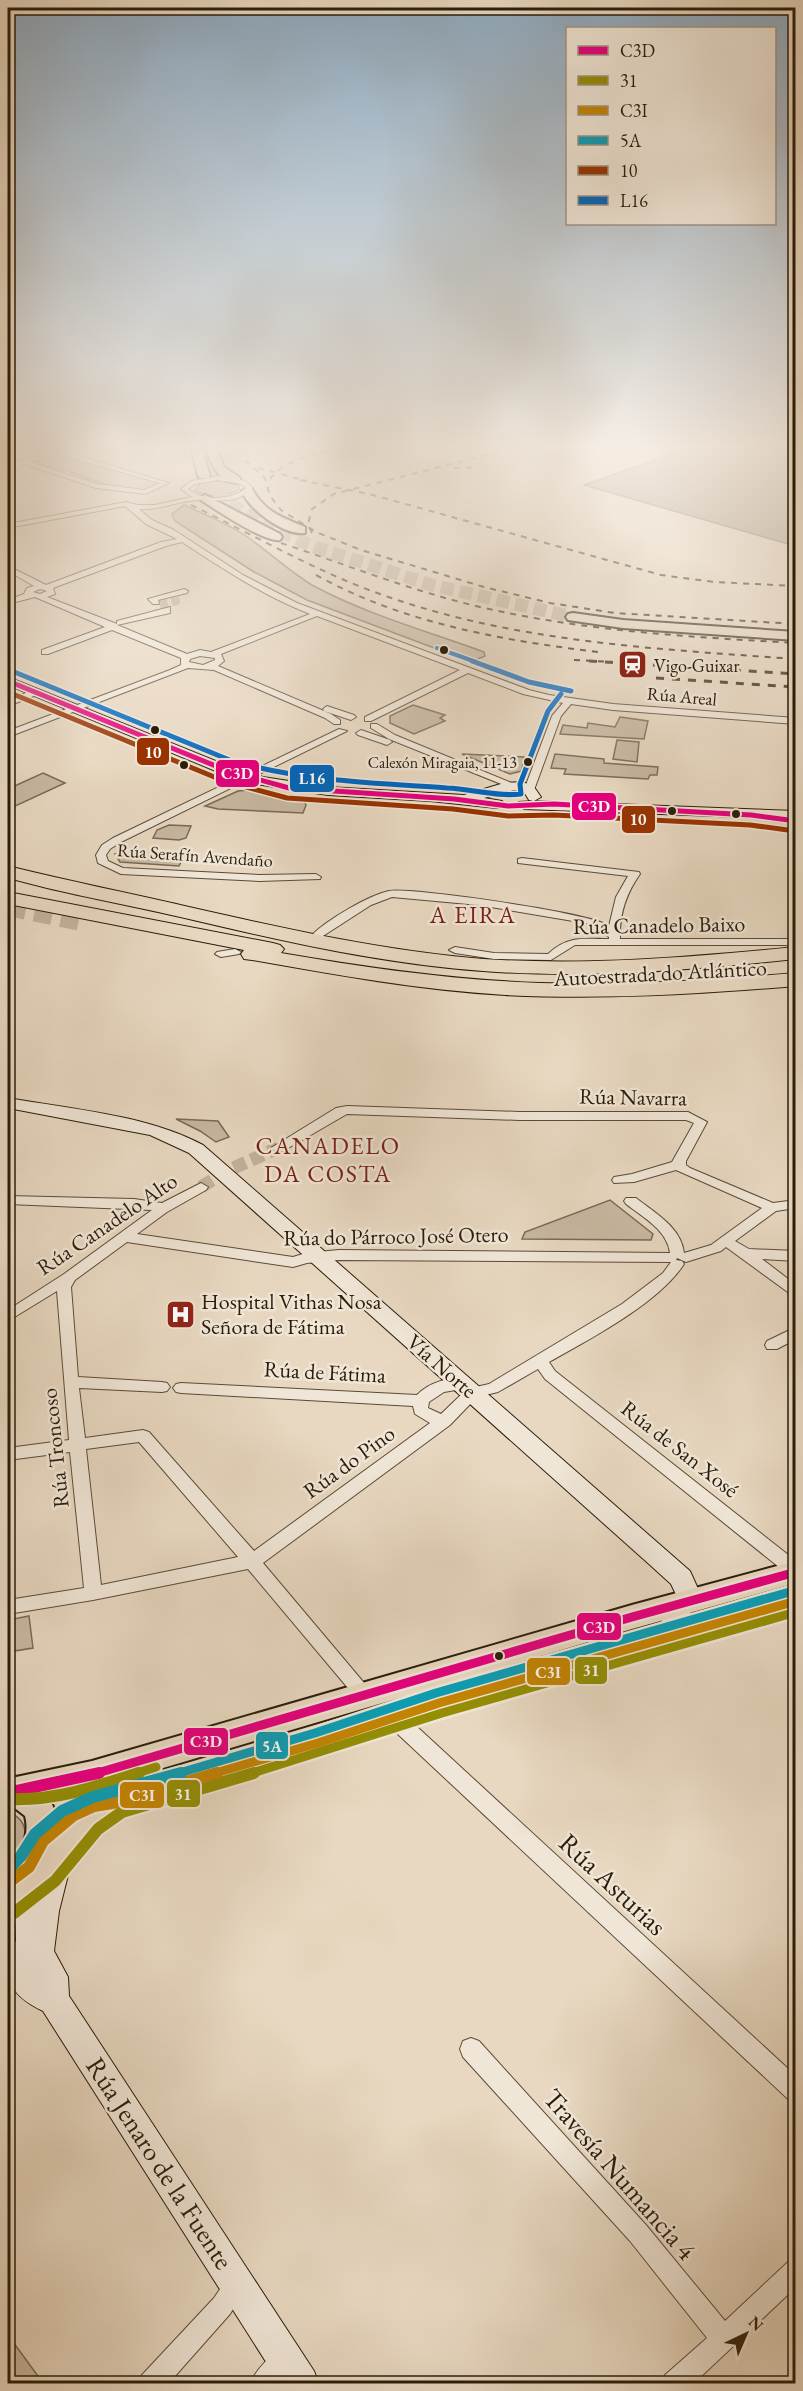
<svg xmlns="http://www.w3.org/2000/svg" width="803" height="2391" viewBox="0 0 803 2391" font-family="'EB Garamond',serif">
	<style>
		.green { fill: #c8b8a2; stroke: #796a56; stroke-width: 1.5 }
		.water { fill: #a79882; stroke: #756652; stroke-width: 1.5 }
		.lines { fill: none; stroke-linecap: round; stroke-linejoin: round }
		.street-tunnel-far1 { stroke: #c2b29c; stroke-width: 8; stroke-dasharray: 8 4; stroke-linecap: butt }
		.street-tunnel { stroke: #c2b29c; stroke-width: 13; stroke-dasharray: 13 6; stroke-linecap: butt }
		.primary-tunnel { stroke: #c2b29c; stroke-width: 13; stroke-dasharray: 13 6; stroke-linecap: butt }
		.highway-tunnel { stroke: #c2b29c; stroke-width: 18; stroke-dasharray: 18 9; stroke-linecap: butt }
		.street-casing { stroke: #5a4b37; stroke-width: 2 }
		.secondary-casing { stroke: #2a1c09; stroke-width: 2 }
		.primary-casing { stroke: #2a1c09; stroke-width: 4 }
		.highway-casing { stroke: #2a1c09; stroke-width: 2 }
		.street { fill: #f0e6d7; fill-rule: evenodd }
		.secondary { fill: #f0e6d7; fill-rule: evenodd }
		.primary { fill: #e8d8c1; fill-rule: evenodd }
		.highway { fill: #e8d8c1; fill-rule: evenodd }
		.rail-far1 { stroke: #2a1c09; stroke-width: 2; stroke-dasharray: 6 6; stroke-linecap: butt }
		.rail { stroke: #2a1c09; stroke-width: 3; stroke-dasharray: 8 8; stroke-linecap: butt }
		.bus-1-far2-casing { stroke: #f0e6d7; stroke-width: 8 }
		.bus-1-far1-casing { stroke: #f0e6d7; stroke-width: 14 }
		.bus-1-casing { stroke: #f0e6d7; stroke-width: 16 }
		.bus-2-far1-casing { stroke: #f0e6d7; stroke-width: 14 }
		.bus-2-casing { stroke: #f0e6d7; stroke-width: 16 }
		.bus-3-far1-casing { stroke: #f0e6d7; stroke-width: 14 }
		.bus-3-casing { stroke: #f0e6d7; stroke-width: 16 }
		.bus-4-far1-casing { stroke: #f0e6d7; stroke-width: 14 }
		.bus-4-casing { stroke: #f0e6d7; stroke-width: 16 }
		.bus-5-casing { stroke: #f0e6d7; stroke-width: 8 }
		.bus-6-far1-casing { stroke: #f0e6d7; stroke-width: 7 }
		.bus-6-casing { stroke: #f0e6d7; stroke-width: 8 }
		.bus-1-far2 { stroke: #e5007d; stroke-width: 5 }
		.bus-1-far1 { stroke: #e5007d; stroke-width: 9 }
		.bus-1 { stroke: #e5007d; stroke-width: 12 }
		.bus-2-far1 { stroke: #948e04; stroke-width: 9 }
		.bus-2 { stroke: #948e04; stroke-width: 12 }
		.bus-3-far1 { stroke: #c48402; stroke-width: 9 }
		.bus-3 { stroke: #c48402; stroke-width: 12 }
		.bus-4-far1 { stroke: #0a9eb6; stroke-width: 9 }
		.bus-4 { stroke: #0a9eb6; stroke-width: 12 }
		.bus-5 { stroke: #930; stroke-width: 5 }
		.bus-6-far1 { stroke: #0065bd; stroke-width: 4.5 }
		.bus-6 { stroke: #0065bd; stroke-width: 5 }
		.bus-dot { fill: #2a1c09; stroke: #f0e6d7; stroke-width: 2 }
		.labels { text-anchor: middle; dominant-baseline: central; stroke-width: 5; stroke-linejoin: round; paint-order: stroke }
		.far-bus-label { font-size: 16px; fill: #2a1c09; stroke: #f0e6d7; text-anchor: end }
		.far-poi-label { font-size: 18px; fill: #2a1c09; stroke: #f0e6d7; text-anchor: start }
		.far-street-label { font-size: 18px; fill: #2a1c09; stroke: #f0e6d7 }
		.street-label { font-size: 22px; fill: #2a1c09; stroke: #f0e6d7 }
		.poi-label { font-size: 22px; fill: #2a1c09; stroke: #f0e6d7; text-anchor: start }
		.neighbourhood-label { font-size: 24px; letter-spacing: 1.5px; fill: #7a1f14; stroke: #f0e6d7 }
		.near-street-label { font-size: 27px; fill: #2a1c09; stroke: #f0e6d7 }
		.line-badge { stroke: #f0e6d7; stroke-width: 2 }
		.badge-label { font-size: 16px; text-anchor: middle; font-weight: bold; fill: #fff }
	</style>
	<rect width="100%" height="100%" fill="#e8d8c1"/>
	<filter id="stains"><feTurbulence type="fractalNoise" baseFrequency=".00333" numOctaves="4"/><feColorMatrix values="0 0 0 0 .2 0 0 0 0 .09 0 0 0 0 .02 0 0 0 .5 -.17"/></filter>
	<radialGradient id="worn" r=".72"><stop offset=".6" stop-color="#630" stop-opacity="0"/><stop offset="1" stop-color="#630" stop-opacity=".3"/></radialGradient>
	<path class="green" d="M54,455l59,13 48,15c-18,21 -77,-7 -96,-13 -10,-3 -22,-4 -31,-8z
		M221,481l17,4 1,4c-12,8 -32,9 -44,1l6,-7z
		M184,505c22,10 45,19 65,33 22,16 40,33 63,47 53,29 115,46 172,67l1,4 -14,6 -164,-62 -53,-28 -79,-51 -3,-7z
		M413,705l32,10 -5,3 5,3 -31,13 -24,-11v-7z
		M620,717l28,4 -4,18 -84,-5 3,-9 24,3 1,-5 27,4z
		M617,740l22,2 -2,20 -24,-3z
		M462,754l62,3 -2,14 -12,3z
		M555,754l49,5v4l54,4 -1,8h-7l-2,4 -84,-5 2,-5 -15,-1z
		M43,773l22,10 -54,25 -3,-2v-17z
		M249,790l55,11 2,4 -3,8 -85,-4 -13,-3 33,-15z
		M169,825l22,1 -5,12 -7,2 -26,-2 4,-8z
		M115,854l60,4 6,4 -2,4 -59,-4z
		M176,1119l42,2 11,16 -13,5 -16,-11z
		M610,1200l43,34 -2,6 -129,-1 3,-7z
		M29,1616l4,32 -25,4v-32z
		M8,1812c27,10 18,39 0,54z
		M8,2335l35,48h-35z"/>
	<path class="water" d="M684,450h111v96l-211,-61z"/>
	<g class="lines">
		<path class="street-tunnel-far1" d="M160,605l16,-4 -1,-3"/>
		<path class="street-tunnel" d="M201,1187l28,-17 49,-22"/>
		<path class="primary-tunnel" d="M188,461l2,-11
			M204,476l22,25 38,24 51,22 117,38 141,32"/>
		<path class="highway-tunnel" d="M8,907l78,16"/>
		<defs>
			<path id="street" d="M47,450l15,1 107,32 -24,11 -49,-6 -72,-24 -7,5 -5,-1 3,-5 36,-11zM58,454l102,29 -16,7 -47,-6 -67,-22z
				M218,476l27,5 8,7c-15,16 -33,12 -53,12 -21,0 -40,11 -61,9l13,11 22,10 69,45 54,28 232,87 20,5 64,9 183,14v6l-183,-14 -42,-6 -10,12 -27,74 -5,3 -5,-3 28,-74 11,-13 -40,-9 -55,-21 -97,48h-6v-4l95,-47 -143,-54 -96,38 3,7 -6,5 113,48 9,6v4h-6l-9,-6 -111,-48 -26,-2 -180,69v-6l162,-61 11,-5v-7l-69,-28 -64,24h-6v-4l63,-23 -70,-30 -27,7v-4l16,-6 3,-6 7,-2 -26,-15v-5l38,19 115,-43 16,-3 -31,-15 -21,-18 -117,22v-4l118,-22 11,3h18l37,-8 -11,-8 10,-8zM218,480l23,4 5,4c-15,13 -43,13 -58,1l7,-5zM182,542c41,27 82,54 128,72l-99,38 -11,-2 -13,4 -70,-29 53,-12v-6l-53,14v3l-70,-27 8,-3 -2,-6 113,-42zM40,589l7,2 -7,3 -7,-2zM200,656l15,2v2l-12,5 -14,-3 1,-3z
				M184,589l4,2 -1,2 -29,7 1,4h-6l-5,-5z
				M36,689l4,3 -1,2 -31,12v-6z
				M327,706l27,9 2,2 -5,3 -27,-9 -1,-2z
				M371,724h6l18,11 124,51 -8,2 -122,-49 -18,-11z
				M339,729l8,2 -226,111 -11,7 -4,6 2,6 15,7 136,7 57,-1 5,3 -1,2 -61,2 -138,-7 -23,-11 -2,-8 6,-10 11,-7z
				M361,730l29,10 2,2 -5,3 -29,-10 -2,-2z
				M522,858l117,14 1,2c-14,20 -21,40 -20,65h176v6h-221l-24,15 -57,-1 -39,-6 -6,-3 6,-3 39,6 54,1c20,-19 36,-15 61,-15v-2l-13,-11 -11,-3 -106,-18 -87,-8 -21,8 -48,31 -4,1 -6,-3c14,-14 56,-39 76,-43 22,-4 204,22 220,35l7,-29 12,-21 -110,-13v-4z
				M235,949l6,3 -2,2 -18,3 -6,-3 2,-2z
				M347,1106l172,6h169l19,10 -21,39v4l4,3 83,35 23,-3v8l-20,3 -41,30 14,8 47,2v10l-34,-2 34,26v13l-70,-51 -5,4 -35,11 -9,-4 -1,2 6,1 2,3c-25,39 -94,75 -135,98l6,9 241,190v17l-6,-2 -245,-197 -7,-10 -40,23 -21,5 -27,28 -187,138 107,127 3,5 -3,5 -6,3 -6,-3 -110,-131 -155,31 -85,14v-14l76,-12 -14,-136 -62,8v-12l61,-8 -12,-149 -49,30v-11l56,-36 88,-64 -144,-6v-8l126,3 28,4 39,-20 7,4 -2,3 -39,22 -30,22 156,23 13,-4 33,-3 331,3c-3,-23 -26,-35 -44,-49l-2,-3 2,-3h10c19,15 45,29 48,55l27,-8 51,-37 -86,-38 -42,12 -20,1 -2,-3 2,-3 18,-3 40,-12 22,-39 -8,-3h-167l-172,-6 -64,37 -5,1 -7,-4 65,-40zM127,1242l166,25 14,-4 32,-3 332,2 -8,11 -41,31 -133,80 -22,5 -26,25 -13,-6 1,-6 15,-10 23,-4 3,-4 -3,-4c-16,-5 -39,3 -50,15l-236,-12 -5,1 -3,4 3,4 5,1 232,13 2,8 15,9 -176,128 -105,-119 -6,-2 -58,8 -6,-50 83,4 5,-1 3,-4 -3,-4 -5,-1 -84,-5 -7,-90 4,-7zM139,1442l99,115 -137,28 -15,-136z
				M796,1327v12l-19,10h-10l-2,-4 2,-4z
				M690,1594l6,2 3,5c-4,7 -34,43 -39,45 -4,2 -5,1 -9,-1l-3,-5c5,-10 33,-43 42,-46z
				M394,1710l7,2 395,364v26l-8,-3 -401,-375 -2,-6 2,-6z
				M471,2038l8,3 167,184 79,96 63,-59 8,-4v29l-103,97h-31l3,-9 42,-37 -77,-97 -167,-184 -3,-8 3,-8z
				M236,2273l8,4 4,8 -18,29 -62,70h-29l3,-9 72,-77 14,-21z
				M286,2347l9,3 3,9 -3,9 -16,16h-29c6,-15 22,-31 36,-37z"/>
			<path id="secondary" d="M8,677l225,91 30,9 65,10 136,8 40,-12 19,-1 11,5 7,10 -7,4 262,10v8l-272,-10 -7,-4 2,-3 14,-1 -4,-1 -5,-8 -10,-2 -30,8 18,3 2,3 -2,3 -5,1 -67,-7 -102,-6 -72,-11 -33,-10 -215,-89z
				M8,1098c63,11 139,17 195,47l487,426 13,29 -3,7 -9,3 -9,-3 -11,-23 -22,-20 -460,-411 -39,-18 -142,-27z
				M55,1858l10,4 4,9 -10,40 -5,40 14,26 1,19 245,375 5,13h-39l-237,-373c-39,-19 -35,-33 -35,-72l8,3 -2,-56 4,-9 10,-4 11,5 6,-16z"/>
			<path id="primary" d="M192,450h10l8,26 -2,2h-8l-2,-2z
				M207,450h10l7,17 16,11v4c-19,3 -29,-16 -33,-32z
				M248,488l4,1c13,23 29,28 53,38v6c-20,3 -56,-23 -63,-42z
				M205,495l75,39 2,3 -2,3c-15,3 -64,-30 -79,-40l-2,-2z
				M573,613l50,7 173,12v8l-173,-12 -55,-8 -2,-3 2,-3z
				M796,1561v22l-164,46 -540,160 -43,9 6,13 19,-11 21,-7 223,-63 121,-40 357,-100v23l-357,103 -121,40 -199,60c-6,8 -17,14 -24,22 -25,30 -47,69 -87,82v-56c14,-13 22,-29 17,-48l-17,-13v-29l8,3 76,-16 540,-156z"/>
			<path id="highway" d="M8,866c60,15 121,27 181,41 97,22 195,44 294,52 105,7 209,-2 313,-12v12c-104,11 -208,20 -313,12 -99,-7 -197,-29 -294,-52 -47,-11 -95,-20 -142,-31l-39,-10z
				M8,892l265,51 7,2 4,4 -3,4c86,15 172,27 259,30 85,3 170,-3 256,-10v13c-97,8 -194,14 -291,9 -85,-5 -169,-20 -253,-35l-8,-1 -3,-5 3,-4 -236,-46z"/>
		</defs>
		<use href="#street" class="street-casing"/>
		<use href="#secondary" class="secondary-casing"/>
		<use href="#primary" class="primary-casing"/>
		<use href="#highway" class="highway-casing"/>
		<use href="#street" class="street"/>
		<use href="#secondary" class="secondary"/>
		<use href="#primary" class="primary"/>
		<use href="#highway" class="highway"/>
		<path class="rail-far1" d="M245,460l20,18 5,18 11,14 35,22 45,18 123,37 66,16 65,10 181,11
			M258,468l49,13
			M454,468l24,-1
			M270,479c17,-21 44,-24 69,-29
			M300,480l73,15 288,80 53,7 82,4
			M191,505c63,30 124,66 189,89 133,48 276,55 416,65
			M312,533l-4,-9 4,-15 22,-15 172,-44
			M281,543c66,22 131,48 199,64 104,24 210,30 316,36
			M316,575c87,48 184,65 282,77
			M574,660l39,2"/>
		<path class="rail" d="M589,661l207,13
			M656,678l140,9"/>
		<defs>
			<path id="bus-1-far2" d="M8,681l220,90 61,17 165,11 54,7 46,-2 197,11 45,6"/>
			<path id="bus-1-far1" d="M94,1774l538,-157 164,-45"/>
			<path id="bus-1" d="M8,1788l8,3 83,-18"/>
			<path id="bus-2-far1" d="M134,1774l22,-7
				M249,1774l193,-61 354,-101"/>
			<path id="bus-2" d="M8,1799c46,2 88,-12 131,-26
				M14,1913l41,-32 43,-52 24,-17 132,-39"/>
			<path id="bus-3-far1" d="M212,1774l106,-31 121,-40 357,-102"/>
			<path id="bus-3" d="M8,1883l21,-16 14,-26 31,-26 20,-9 24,-4 99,-29"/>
			<path id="bus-4-far1" d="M176,1774l139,-41 121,-40 357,-102"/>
			<path id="bus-4" d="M8,1870l13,-14 14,-22 27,-23 31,-14 88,-24"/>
			<path id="bus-5" d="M8,692l216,89 63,17 166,11 55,7 46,-1 196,10 45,6"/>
			<path id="bus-6-far1" d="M437,648l39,14"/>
			<path id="bus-6" d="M472,661l57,21 42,9
				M12,671l220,90c71,20 142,22 215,27 25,1 49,9 74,6l-1,-10 28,-73 13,-17"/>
		</defs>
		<use href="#bus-1-far2" class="bus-1-far2-casing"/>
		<use href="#bus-1-far1" class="bus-1-far1-casing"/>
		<use href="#bus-1" class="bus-1-casing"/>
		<use href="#bus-2-far1" class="bus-2-far1-casing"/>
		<use href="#bus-2" class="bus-2-casing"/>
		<use href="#bus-3-far1" class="bus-3-far1-casing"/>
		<use href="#bus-3" class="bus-3-casing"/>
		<use href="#bus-4-far1" class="bus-4-far1-casing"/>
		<use href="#bus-4" class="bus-4-casing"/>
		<use href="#bus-5" class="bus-5-casing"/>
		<use href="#bus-6-far1" class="bus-6-far1-casing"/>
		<use href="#bus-6" class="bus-6-casing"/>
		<use href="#bus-1-far2" class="bus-1-far2"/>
		<use href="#bus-1-far1" class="bus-1-far1"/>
		<use href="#bus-1" class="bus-1"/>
		<use href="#bus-2-far1" class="bus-2-far1"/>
		<use href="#bus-2" class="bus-2"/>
		<use href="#bus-3-far1" class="bus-3-far1"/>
		<use href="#bus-3" class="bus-3"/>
		<use href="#bus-4-far1" class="bus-4-far1"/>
		<use href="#bus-4" class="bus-4"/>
		<use href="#bus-5" class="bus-5"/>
		<use href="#bus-6-far1" class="bus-6-far1"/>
		<use href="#bus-6" class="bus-6"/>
	</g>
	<linearGradient id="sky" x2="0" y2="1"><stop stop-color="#8ea9bf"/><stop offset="0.57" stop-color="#f5ede3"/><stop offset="1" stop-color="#f5ede3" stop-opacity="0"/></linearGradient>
	<rect width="803" height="784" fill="url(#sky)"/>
	<defs>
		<symbol id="station-square" viewBox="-11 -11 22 22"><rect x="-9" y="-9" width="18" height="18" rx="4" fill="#8f2418" stroke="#f0e6d7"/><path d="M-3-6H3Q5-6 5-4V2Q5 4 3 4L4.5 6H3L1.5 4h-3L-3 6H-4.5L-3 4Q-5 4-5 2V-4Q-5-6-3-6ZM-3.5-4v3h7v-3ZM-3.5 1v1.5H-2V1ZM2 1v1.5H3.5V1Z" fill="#fff"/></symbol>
		<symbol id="hospital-square" viewBox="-11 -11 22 22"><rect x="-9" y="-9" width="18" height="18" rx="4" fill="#8f2418" stroke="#f0e6d7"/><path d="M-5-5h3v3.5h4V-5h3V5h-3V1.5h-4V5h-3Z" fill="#fff"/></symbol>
	</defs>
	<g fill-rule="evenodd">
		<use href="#station-square" x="616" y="648" width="33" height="33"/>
		<use href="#hospital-square" x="164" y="1298" width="33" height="33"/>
	</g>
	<g class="bus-dot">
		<circle cx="444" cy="650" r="5"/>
		<circle cx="155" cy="730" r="5"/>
		<circle cx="528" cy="762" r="5"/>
		<circle cx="184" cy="765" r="5"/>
		<circle cx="672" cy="811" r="5"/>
		<circle cx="736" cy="814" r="5"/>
		<circle cx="499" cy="1656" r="5"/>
	</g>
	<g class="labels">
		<g class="far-bus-label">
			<text x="517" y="762">Calexón Miragaia, 11-13</text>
		</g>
		<g class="far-poi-label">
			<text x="654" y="665">Vigo-Guixar</text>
		</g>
		<g class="far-street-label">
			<text transform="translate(682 696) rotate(5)">Rúa Areal</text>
			<text transform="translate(195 855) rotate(4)">Rúa Serafín Avendaño</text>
		</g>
		<g class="street-label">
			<text transform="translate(659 925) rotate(-1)">Rúa Canadelo Baixo</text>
			<text transform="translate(660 973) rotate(-3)">Autoestrada do Atlántico</text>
			<text transform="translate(633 1097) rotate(1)">Rúa Navarra</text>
			<text transform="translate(107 1224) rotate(-34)">Rúa Canadelo Alto</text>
			<text transform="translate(396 1236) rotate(-1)">Rúa do Párroco José Otero</text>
			<text transform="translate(442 1366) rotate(41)">Vía Norte</text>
			<text transform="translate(325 1372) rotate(3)">Rúa de Fátima</text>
			<text transform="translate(55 1448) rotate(-96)">Rúa Troncoso</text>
			<text transform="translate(680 1449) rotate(38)">Rúa de San Xosé</text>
			<text transform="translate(349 1462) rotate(-36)">Rúa do Pino</text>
		</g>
		<g class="poi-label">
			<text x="201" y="1301">Hospital Vithas Nosa<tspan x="201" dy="25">Señora de Fátima</tspan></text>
		</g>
		<g class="neighbourhood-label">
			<text x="473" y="914">A EIRA</text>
			<text x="328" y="1145">CANADELO<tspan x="328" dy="28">DA COSTA</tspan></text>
		</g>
		<g class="near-street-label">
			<text transform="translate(613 1884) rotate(43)">Rúa Asturias</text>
			<text transform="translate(160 2163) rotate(57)">Rúa Jenaro de la Fuente</text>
			<text transform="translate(620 2174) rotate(49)">Travesía Numancia 4</text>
		</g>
	</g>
	<g class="line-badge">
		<rect x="136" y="737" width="34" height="29" rx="6" fill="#930"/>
		<rect x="215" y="759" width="45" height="29" rx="6" fill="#e5007d"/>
		<rect x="289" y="764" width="46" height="29" rx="6" fill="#0065bd"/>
		<rect x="571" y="792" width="46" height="29" rx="6" fill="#e5007d"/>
		<rect x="621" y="805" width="35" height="29" rx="6" fill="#930"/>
		<rect x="576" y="1612" width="46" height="29" rx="6" fill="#e5007d"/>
		<rect x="574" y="1656" width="34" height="29" rx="6" fill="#948e04"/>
		<rect x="526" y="1657" width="45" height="29" rx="6" fill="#c48402"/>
		<rect x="183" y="1727" width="46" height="29" rx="6" fill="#e5007d"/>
		<rect x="255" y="1731" width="34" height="29" rx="6" fill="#0a9eb6"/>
		<rect x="166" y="1779" width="35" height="29" rx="6" fill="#948e04"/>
		<rect x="119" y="1781" width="46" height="28" rx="6" fill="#c48402"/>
	</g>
	<g class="badge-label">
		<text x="153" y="758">10</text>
		<text x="237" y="779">C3D</text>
		<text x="312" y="784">L16</text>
		<text x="594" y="812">C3D</text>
		<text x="638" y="825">10</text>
		<text x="599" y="1633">C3D</text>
		<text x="591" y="1676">31</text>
		<text x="548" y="1678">C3I</text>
		<text x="206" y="1747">C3D</text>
		<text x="272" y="1752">5A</text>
		<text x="183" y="1800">31</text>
		<text x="142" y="1801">C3I</text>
	</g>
	<rect width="803" height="2391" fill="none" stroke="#e8d8c1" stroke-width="30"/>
	<rect x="9" y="9" width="785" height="2373" fill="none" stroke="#2a1c09" stroke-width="3"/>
	<rect x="15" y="15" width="773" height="2361" fill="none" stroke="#2a1c09" stroke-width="1.5"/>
	<rect x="566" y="27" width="210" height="198" fill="#f0e6d7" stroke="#a19585" stroke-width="1.5"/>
	<rect x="578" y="46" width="30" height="9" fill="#e5007d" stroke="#a19585" stroke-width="1.5"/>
	<text x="620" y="57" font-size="18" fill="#2a1c09">C3D</text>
	<rect x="578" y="76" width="30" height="9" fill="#948e04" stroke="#a19585" stroke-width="1.5"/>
	<text x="620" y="87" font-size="18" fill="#2a1c09">31</text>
	<rect x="578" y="106" width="30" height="9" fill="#c48402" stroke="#a19585" stroke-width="1.5"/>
	<text x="620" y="117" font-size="18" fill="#2a1c09">C3I</text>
	<rect x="578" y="136" width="30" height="9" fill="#0a9eb6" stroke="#a19585" stroke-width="1.5"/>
	<text x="620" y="147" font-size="18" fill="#2a1c09">5A</text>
	<rect x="578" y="166" width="30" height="9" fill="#993300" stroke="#a19585" stroke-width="1.5"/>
	<text x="620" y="177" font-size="18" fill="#2a1c09">10</text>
	<rect x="578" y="196" width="30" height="9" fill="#0065bd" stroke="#a19585" stroke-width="1.5"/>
	<text x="620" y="207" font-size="18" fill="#2a1c09">L16</text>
	<g transform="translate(746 2334) rotate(44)" stroke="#f0e6d7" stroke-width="4.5" paint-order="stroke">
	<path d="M0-4.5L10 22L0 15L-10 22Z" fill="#2a1c09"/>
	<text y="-9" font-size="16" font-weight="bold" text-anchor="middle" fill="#2a1c09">N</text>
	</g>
	<rect width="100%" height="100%" filter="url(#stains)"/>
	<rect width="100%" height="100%" fill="url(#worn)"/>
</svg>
